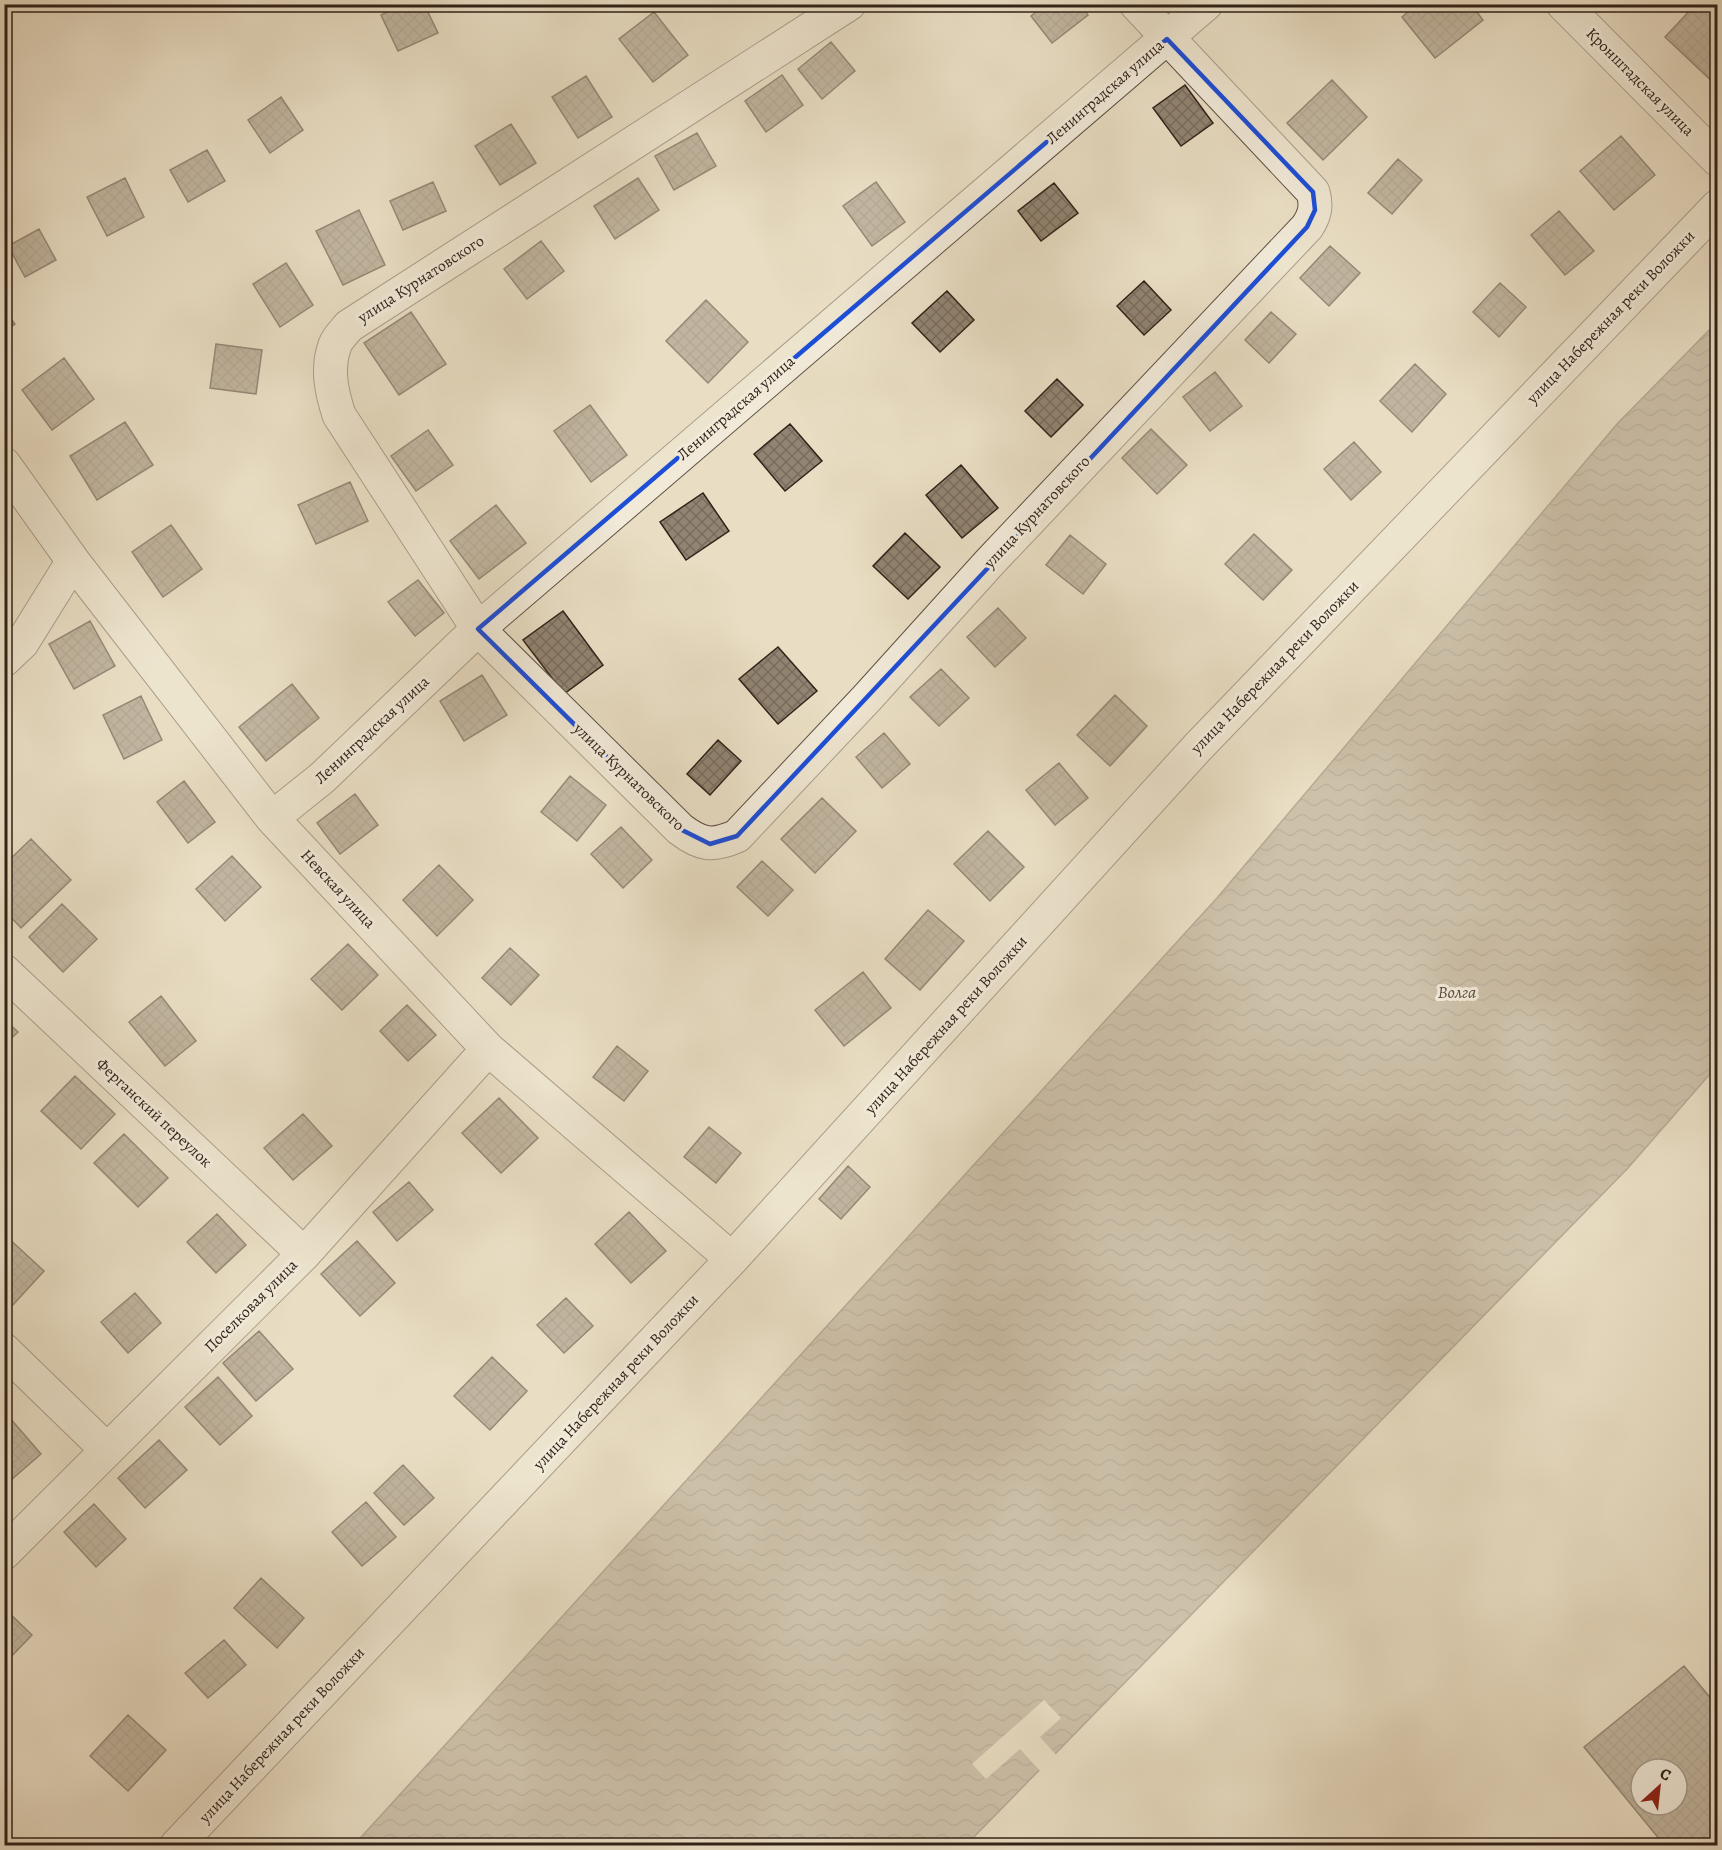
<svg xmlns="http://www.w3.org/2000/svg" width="1722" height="1850" viewBox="0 0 1722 1850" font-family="Alegreya,serif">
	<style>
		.water { fill: url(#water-waves); stroke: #7a6c5d; stroke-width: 1.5 }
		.pier { fill: #e9dec4 }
		.building { fill: url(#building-cross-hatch); stroke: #312219; stroke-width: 1.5; fill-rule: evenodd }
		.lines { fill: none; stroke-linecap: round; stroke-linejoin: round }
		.minor-casing { stroke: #5f5144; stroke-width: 35 }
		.minor { stroke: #f1ead9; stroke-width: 33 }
		.marked { fill: none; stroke: #1d4ed8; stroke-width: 4.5; stroke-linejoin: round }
		.labels { text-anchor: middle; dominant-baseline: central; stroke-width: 6; stroke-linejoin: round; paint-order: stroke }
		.street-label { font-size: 16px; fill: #312219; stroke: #f1ead9 }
		.water-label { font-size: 18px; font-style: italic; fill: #5b4d41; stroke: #f1ead9 }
	</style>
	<defs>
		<pattern id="water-waves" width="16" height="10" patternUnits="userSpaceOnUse" patternTransform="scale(1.5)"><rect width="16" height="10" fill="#aa9e8a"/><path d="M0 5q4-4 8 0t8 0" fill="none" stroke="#8b8070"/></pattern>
		<pattern id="building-cross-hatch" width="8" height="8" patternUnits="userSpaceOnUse" patternTransform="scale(1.5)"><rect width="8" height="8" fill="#918472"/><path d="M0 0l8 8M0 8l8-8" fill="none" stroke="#776c5d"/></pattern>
	</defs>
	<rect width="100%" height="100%" fill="#e9dec4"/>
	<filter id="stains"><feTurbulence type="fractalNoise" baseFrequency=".00333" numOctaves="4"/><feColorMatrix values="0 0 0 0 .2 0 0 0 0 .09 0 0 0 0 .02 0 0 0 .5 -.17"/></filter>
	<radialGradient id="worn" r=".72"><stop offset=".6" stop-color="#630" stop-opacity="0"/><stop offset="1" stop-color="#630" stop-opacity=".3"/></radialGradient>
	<path class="water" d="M1717,322v744l-89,102 -662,677 -613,1 864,-948 400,-474z"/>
	<path class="pier" d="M1044,1700l17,18 -21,19 18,20 -16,16 -22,-24 -34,30 -14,-15z"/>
	<path class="building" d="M403,4h21l14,29 -40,18 -17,-36z
		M1045,4h35l8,11 -36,28 -21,-27z
		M1417,4h54l12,16 -48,38 -33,-41z
		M1696,4h22v83l-53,-50z
		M654,12l34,43 -35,27 -34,-43z
		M831,42l24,29 -33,28 -24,-30z
		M782,75l21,30 -37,27 -21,-31z
		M586,76l26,41 -34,21 -26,-41z
		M1332,80l35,37 -44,43 -36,-37z
		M1185,85l28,38 -32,23 -28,-38z
		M281,97l22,33 -33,23 -22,-33z
		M511,124l25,39 -36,22 -25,-39z
		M697,133l19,33 -42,24 -19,-34z
		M1621,136l34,39 -41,35 -34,-39z
		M207,150l18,31 -37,21 -18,-32z
		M1398,159l24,21 -30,34 -24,-21z
		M125,178l19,39 -37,19 -20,-39z
		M638,178l21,32 -44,29 -21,-33z
		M433,182l13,29 -43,19 -13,-29z
		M876,182l29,40 -33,24 -29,-40z
		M1054,183l24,30 -37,28 -23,-30z
		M359,210l26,55 -42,20 -27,-54z
		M1559,211l35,40 -29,24 -34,-40z
		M39,229l17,31 -31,17 -17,-31z
		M541,241l23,30 -37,28 -23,-30z
		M1330,246l30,27 -31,33 -29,-28z
		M286,263l27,42 -33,22 -27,-43z
		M1144,281l27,29 -27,25 -27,-29z
		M1500,283l26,24 -27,30 -26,-25z
		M947,291l27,29 -34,32 -28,-29z
		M706,300l42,42 -40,41 -42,-42z
		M4,309l11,15 -11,8z
		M411,312l35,52 -47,31 -35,-52z
		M1271,312l25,22 -27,29 -24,-23z
		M216,344l46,6 -6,44 -46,-6z
		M64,358l30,41 -42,31 -30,-40z
		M1415,364l31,30 -34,38 -32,-31z
		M1215,372l27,34 -32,25 -27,-34z
		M1057,379l26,26 -32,32 -26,-26z
		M590,405l37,50 -36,27 -37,-51z
		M125,422l28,43 -56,35 -27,-44z
		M790,424l32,37 -37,30 -31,-37z
		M1151,429l36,36 -30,29 -35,-36z
		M428,430l25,35 -37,26 -25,-35z
		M1354,442l27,30 -30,28 -27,-31z
		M961,465l37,43 -36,30 -36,-43z
		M350,482l18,39 -52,23 -18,-39z
		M703,493l26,38 -43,29 -26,-38z
		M496,505l30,38 -47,36 -29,-38z
		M171,525l31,44 -39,28 -31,-45z
		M905,533l35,34 -32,32 -35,-33z
		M1254,534l38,36 -29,30 -38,-36z
		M1070,535l36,29 -23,30 -37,-29z
		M418,580l26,33 -29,23 -27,-34z
		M998,608l28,30 -31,29 -28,-30z
		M563,611l40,54 -39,29 -41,-54z
		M90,621l25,45 -41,23 -25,-45z
		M778,647l39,44 -39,33 -39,-45z
		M941,669l28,29 -30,28 -29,-29z
		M482,675l25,40 -43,26 -24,-40z
		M292,684l27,34 -53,43 -27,-34z
		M1115,695l32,31 -37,40 -33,-31z
		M141,696l21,44 -38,19 -21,-44z
		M884,733l26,31 -28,24 -26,-31z
		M718,740l23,21 -31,34 -23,-21z
		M1059,763l29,35 -33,27 -29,-35z
		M570,776l36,29 -29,36 -36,-29z
		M184,781l31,41 -27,21 -31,-41z
		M355,794l23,31 -38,29 -23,-31z
		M822,798l34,33 -41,42 -34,-34z
		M621,827l31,33 -29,28 -32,-34z
		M988,831l36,36 -34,34 -36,-37z
		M31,839l40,41 -50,48 -17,-18v-45z
		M232,856l29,31 -36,34 -29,-32z
		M762,861l31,29 -25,26 -31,-29z
		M439,865l34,35 -36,36 -34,-36z
		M62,904l35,35 -34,33 -34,-35z
		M928,910l36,31 -44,49 -35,-31z
		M348,944l30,31 -36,35 -31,-31z
		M510,948l29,27 -28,30 -29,-27z
		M863,972l28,36 -47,38 -29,-36z
		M161,996l35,45 -31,25 -36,-44z
		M407,1005l29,30 -28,26 -28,-30z
		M4,1019l14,13 -14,13z
		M617,1046l31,25 -24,30 -31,-24z
		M75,1076l40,38 -34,35 -40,-38z
		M499,1098l39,40 -37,35 -39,-40z
		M303,1114l29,32 -39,34 -29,-32z
		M709,1127l32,26 -25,30 -32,-26z
		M124,1134l44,44 -30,29 -44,-44z
		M848,1166l22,21 -29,32 -22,-20z
		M409,1182l24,28 -36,31 -24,-29z
		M629,1212l37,39 -35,32 -36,-39z
		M217,1214l29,31 -30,28 -29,-31z
		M6,1236l38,35 -33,36 -7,-6z
		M357,1241l38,42 -35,33 -39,-42z
		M135,1293l26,30 -33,30 -27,-31z
		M566,1298l27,28 -29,27 -27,-28z
		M259,1331l34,38 -37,32 -33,-38z
		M492,1357l35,34 -37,39 -36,-34z
		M218,1377l34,39 -32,29 -35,-38z
		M9,1417l32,37 -37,32v-65z
		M159,1440l28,30 -42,38 -27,-30z
		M403,1465l31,33 -30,27 -30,-32z
		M366,1502l30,35 -34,29 -30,-34z
		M94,1504l32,35 -30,28 -32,-35z
		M261,1578l43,40 -27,30 -43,-40z
		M4,1608l28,27 -28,29z
		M224,1640l22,25 -38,33 -23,-25z
		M1684,1666l34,41v139h-53l-81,-99zM1641,1769h36v36h-36z
		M128,1715l38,35 -38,41 -38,-35z"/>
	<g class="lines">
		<defs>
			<path id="minor" d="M849,4l-500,322c-5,6 -12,13 -14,19 -9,24 -3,48 4,70l139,214 202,200c21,16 32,18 57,7l130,-138 122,-135 318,-336c8,-12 10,-21 6,-35l-177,-188
				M1563,4l155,156
				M4,464l69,97 199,257 216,231 244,210
				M4,660l18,-17 51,-82
				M272,818l50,-40 156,-149 728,-625
				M4,971l300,283
				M4,1350l103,100
				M4,1553l300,-299 184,-205
				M176,1846l556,-587 465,-511 521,-542"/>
		</defs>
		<use href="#minor" class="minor-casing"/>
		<use href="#minor" class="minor"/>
	</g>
	<path d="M0 0H1722V1850H0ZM1167,39l146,153 2,18 -8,17 -570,609 -27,8 -30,-15 -202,-200z" fill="#e9dec4" fill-opacity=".55" fill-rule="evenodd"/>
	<path class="marked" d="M1167,39l146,153 2,18 -8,17 -570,609 -27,8 -30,-15 -202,-200z"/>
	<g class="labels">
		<g class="street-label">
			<text transform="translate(1640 82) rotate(45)">Кронштадская улица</text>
			<text transform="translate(1105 92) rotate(-41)">Ленинградская улица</text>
			<text transform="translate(421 279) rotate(-33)">улица Курнатовского</text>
			<text transform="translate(1611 317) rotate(-46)">улица Набережная реки Воложки</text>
			<text transform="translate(736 408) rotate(-41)">Ленинградская улица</text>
			<text transform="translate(1037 512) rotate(-47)">улица Курнатовского</text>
			<text transform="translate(1275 667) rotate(-46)">улица Набережная реки Воложки</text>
			<text transform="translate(372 730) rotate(-43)">Ленинградская улица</text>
			<text transform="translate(629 777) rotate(44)">улица Курнатовского</text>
			<text transform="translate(338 889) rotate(47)">Невская улица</text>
			<text transform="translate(946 1025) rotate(-48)">улица Набережная реки Воложки</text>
			<text transform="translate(154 1113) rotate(43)">Ферганский переулок</text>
			<text transform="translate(251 1306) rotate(-45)">Поселковая улица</text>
			<text transform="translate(616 1382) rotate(-47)">улица Набережная реки Воложки</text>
			<text transform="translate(282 1735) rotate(-47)">улица Набережная реки Воложки</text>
		</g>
		<g class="water-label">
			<text x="1457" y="992">Волга</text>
		</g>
	</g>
	<rect width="1722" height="1850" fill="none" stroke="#e9dec4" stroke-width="24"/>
	<rect x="6" y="6" width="1710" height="1838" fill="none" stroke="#312219" stroke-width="3"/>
	<rect x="12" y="12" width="1698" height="1826" fill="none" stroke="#312219" stroke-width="1.5"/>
	<g transform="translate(1659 1787) rotate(27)"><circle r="28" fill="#f1ead9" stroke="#a49a8c" stroke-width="1.5"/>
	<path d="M0-4.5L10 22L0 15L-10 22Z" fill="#8f2418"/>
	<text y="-9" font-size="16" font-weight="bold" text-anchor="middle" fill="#312219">С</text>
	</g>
	<rect width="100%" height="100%" filter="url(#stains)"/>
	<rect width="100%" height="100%" fill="url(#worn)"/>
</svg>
